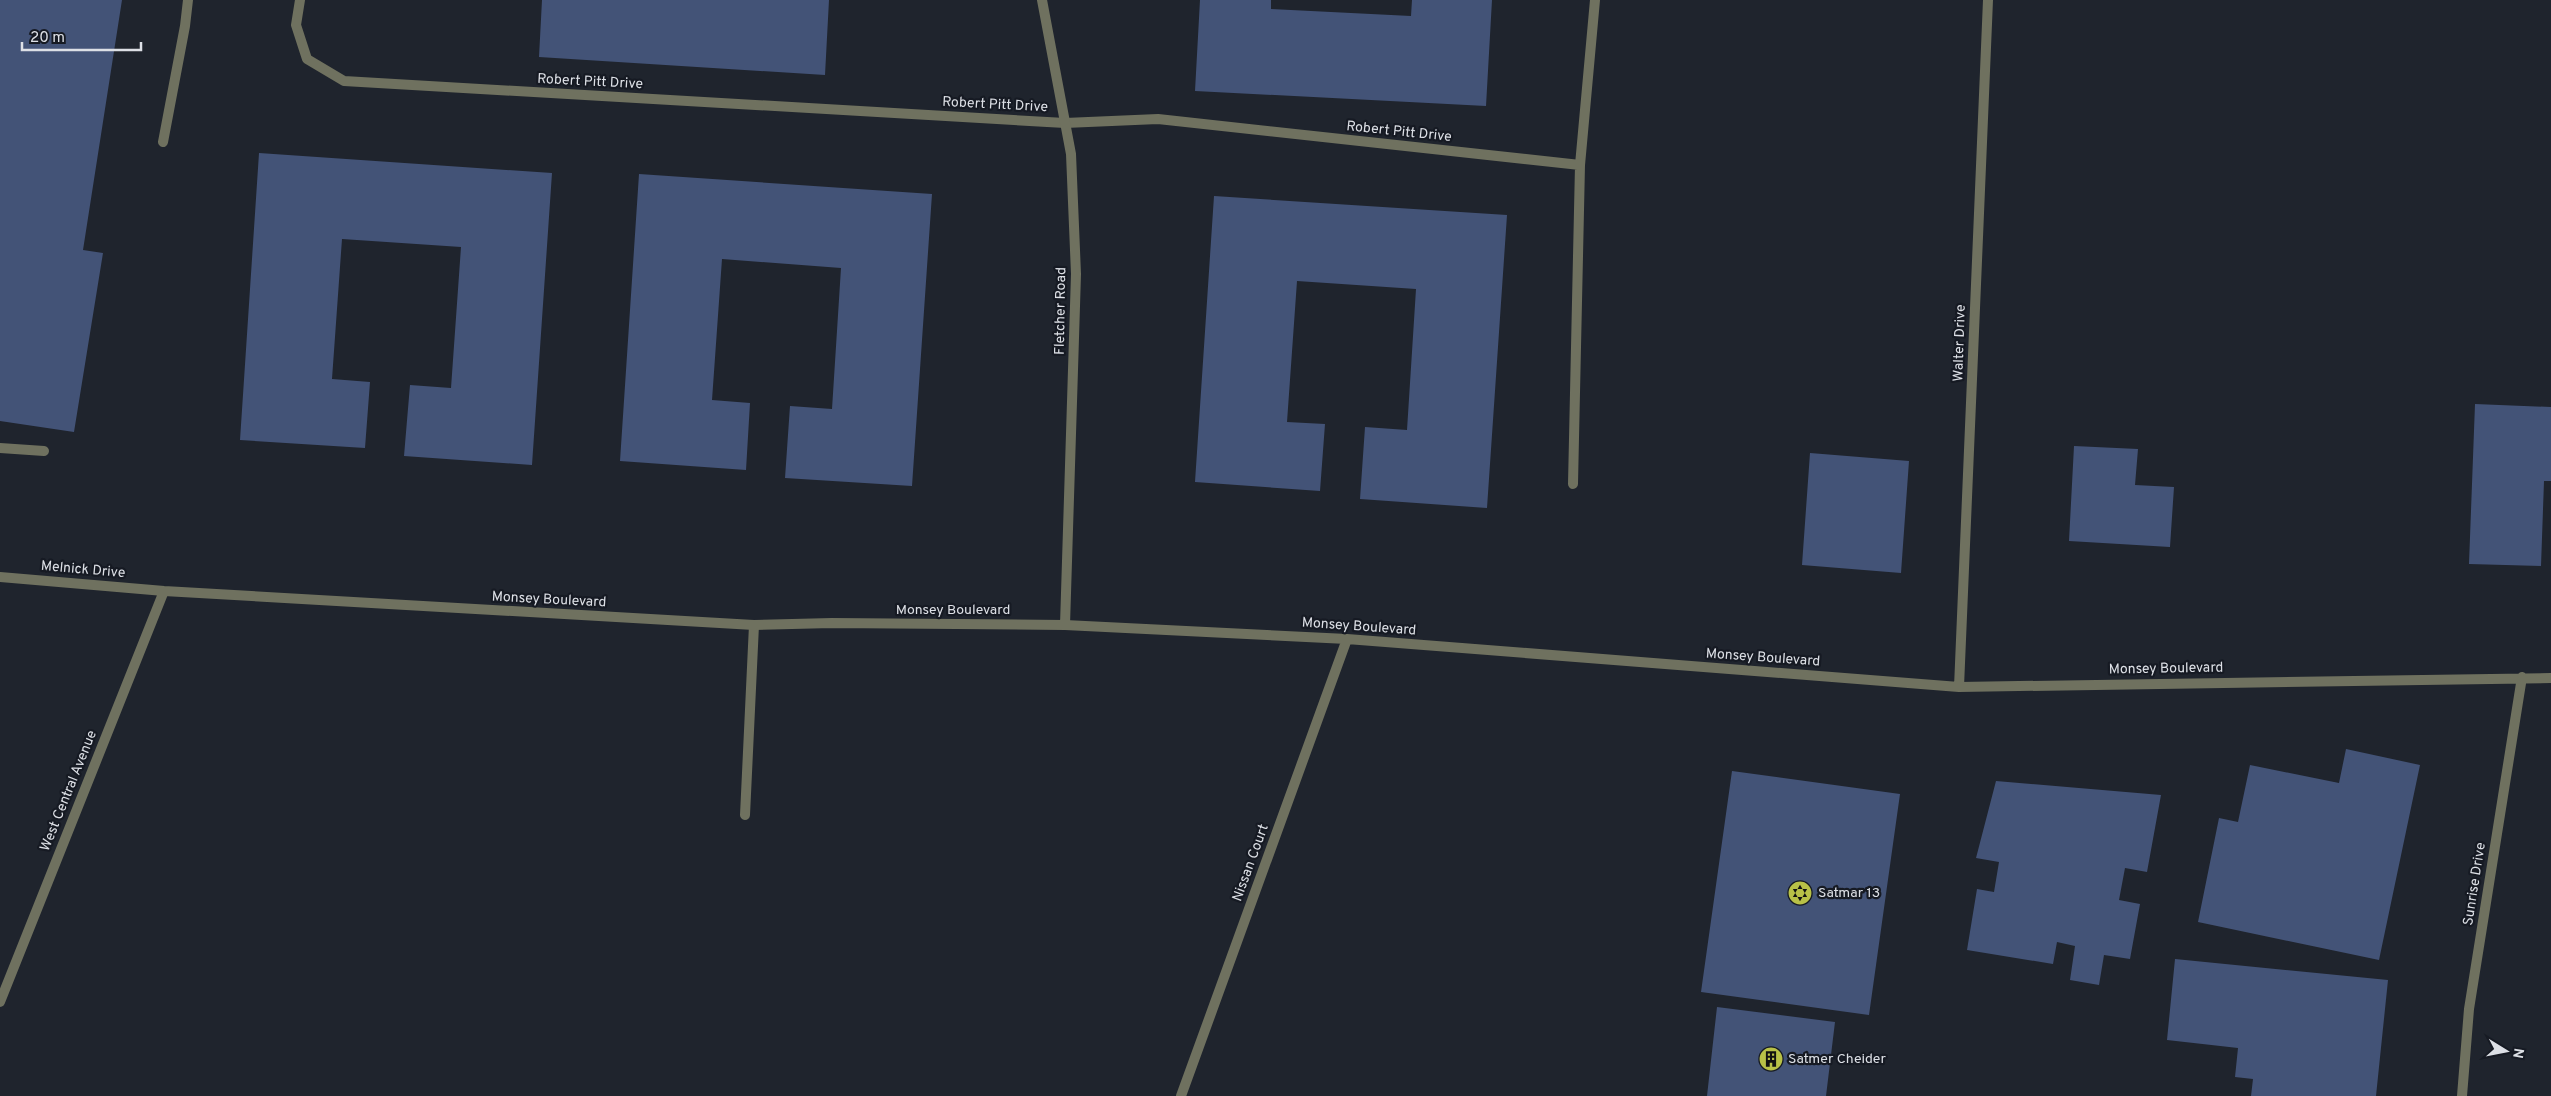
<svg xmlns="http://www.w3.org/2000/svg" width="2551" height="1096" viewBox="0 0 2551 1096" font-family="Overpass,sans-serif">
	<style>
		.building { fill: #435377 }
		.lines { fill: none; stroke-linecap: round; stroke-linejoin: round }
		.service { stroke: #6f715f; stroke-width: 10 }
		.minor { stroke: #6f715f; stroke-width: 10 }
		.labels { text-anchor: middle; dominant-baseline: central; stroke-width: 4.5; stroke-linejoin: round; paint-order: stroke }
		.street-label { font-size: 14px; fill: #dde0e6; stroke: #161a23 }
		.poi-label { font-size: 14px; fill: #dde0e6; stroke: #161a23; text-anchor: start }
	</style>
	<rect width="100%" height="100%" fill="#1f242d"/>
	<path class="building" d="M0,0h122l-39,250 20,3 -29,179 -74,-11z
		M542,0h287l-4,75 -286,-18z
		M1200,0h71v9l140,7 1,-16h80l-6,106 -291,-15z
		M259,153l293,20 -20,292 -128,-9 6,-71 41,3 10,-141 -119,-8 -10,140 38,3 -5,66 -125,-8z
		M639,174l293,20 -20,292 -127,-8 5,-72 42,3 9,-141 -119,-9 -10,141 38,3 -4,67 -126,-9z
		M1214,196l293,19 -20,293 -127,-9 5,-72 42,3 9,-141 -119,-8 -10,141 38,2 -5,67 -125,-9z
		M2475,404l76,3v74h-7l-3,85 -72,-2z
		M2074,446l64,3 -3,36 39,2 -4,60 -101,-6z
		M1810,453l99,8 -8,112 -99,-8z
		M2346,749l74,16 -41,195 -181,-38 21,-104 19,4 12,-57 89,18z
		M1732,771l168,23 -31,221 -168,-23z
		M1996,781l165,14 -14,77 -22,-4 -6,32 21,4 -10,55 -26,-4 -5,30 -29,-5 5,-34 -18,-4 -4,22 -86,-14 10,-61 17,3 5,-30 -23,-4z
		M2175,959l213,21 -12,116h-125l2,-17 -18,-2 3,-29 -71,-8z
		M1717,1007l118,15 -9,74h-119z"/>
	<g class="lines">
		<path class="service" d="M300,0l-4,25 11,34 37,22 721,42 93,-4 422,46 15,-165
			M163,142l22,-116 3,-26
			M0,448l44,3
			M1573,484l7,-319
			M745,815l9,-190"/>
		<path class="minor" d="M1042,0l29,154 5,120 -11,351
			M0,577l164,14 590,34 78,-2 233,2 282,14 612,48 592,-9
			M1959,687l29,-687
			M0,1002l164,-411
			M1181,1096l166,-457
			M2462,1096l7,-87 53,-332"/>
	</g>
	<defs>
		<symbol id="synagogue-disc" viewBox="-11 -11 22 22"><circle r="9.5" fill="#b8c147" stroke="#161a23"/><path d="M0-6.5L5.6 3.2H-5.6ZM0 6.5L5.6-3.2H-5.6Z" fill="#111"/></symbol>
		<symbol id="building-disc" viewBox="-11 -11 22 22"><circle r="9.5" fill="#b8c147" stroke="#161a23"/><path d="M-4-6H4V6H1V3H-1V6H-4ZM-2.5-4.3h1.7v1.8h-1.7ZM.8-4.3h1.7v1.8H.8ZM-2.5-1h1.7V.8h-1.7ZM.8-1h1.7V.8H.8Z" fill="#111"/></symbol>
	</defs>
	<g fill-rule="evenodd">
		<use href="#synagogue-disc" x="1786" y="879" width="28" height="28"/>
		<use href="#building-disc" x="1757" y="1045" width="28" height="28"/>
	</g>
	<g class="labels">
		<g class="street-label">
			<text transform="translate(590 82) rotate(3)">Robert Pitt Drive</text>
			<text transform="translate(995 105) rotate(3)">Robert Pitt Drive</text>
			<text transform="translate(1399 132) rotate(6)">Robert Pitt Drive</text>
			<text transform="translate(1061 311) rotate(-89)">Fletcher Road</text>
			<text transform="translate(1960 343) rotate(-88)">Walter Drive</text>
			<text transform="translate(83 570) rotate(5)">Melnick Drive</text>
			<text transform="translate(549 600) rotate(3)">Monsey Boulevard</text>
			<text x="953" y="610">Monsey Boulevard</text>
			<text transform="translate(1359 627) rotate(4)">Monsey Boulevard</text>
			<text transform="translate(1763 658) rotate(4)">Monsey Boulevard</text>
			<text transform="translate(2166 669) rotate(-1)">Monsey Boulevard</text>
			<text transform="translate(69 791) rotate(-68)">West Central Avenue</text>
			<text transform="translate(1251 863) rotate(-70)">Nissan Court</text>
			<text transform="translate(2475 884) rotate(-81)">Sunrise Drive</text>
		</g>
		<g class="poi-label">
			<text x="1818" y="893">Satmar 13</text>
			<text x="1788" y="1059">Satmer Cheider</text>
		</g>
	</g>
	<g transform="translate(2506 1051) rotate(100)" stroke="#161a23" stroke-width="4" paint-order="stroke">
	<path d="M0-4L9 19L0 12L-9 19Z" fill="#dde0e6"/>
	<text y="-8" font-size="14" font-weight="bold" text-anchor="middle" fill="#dde0e6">N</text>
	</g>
	<path d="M22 42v8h119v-8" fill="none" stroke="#dde0e6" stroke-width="2.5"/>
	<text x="30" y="42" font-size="15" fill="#dde0e6" stroke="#161a23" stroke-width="4" paint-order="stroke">20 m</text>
</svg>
